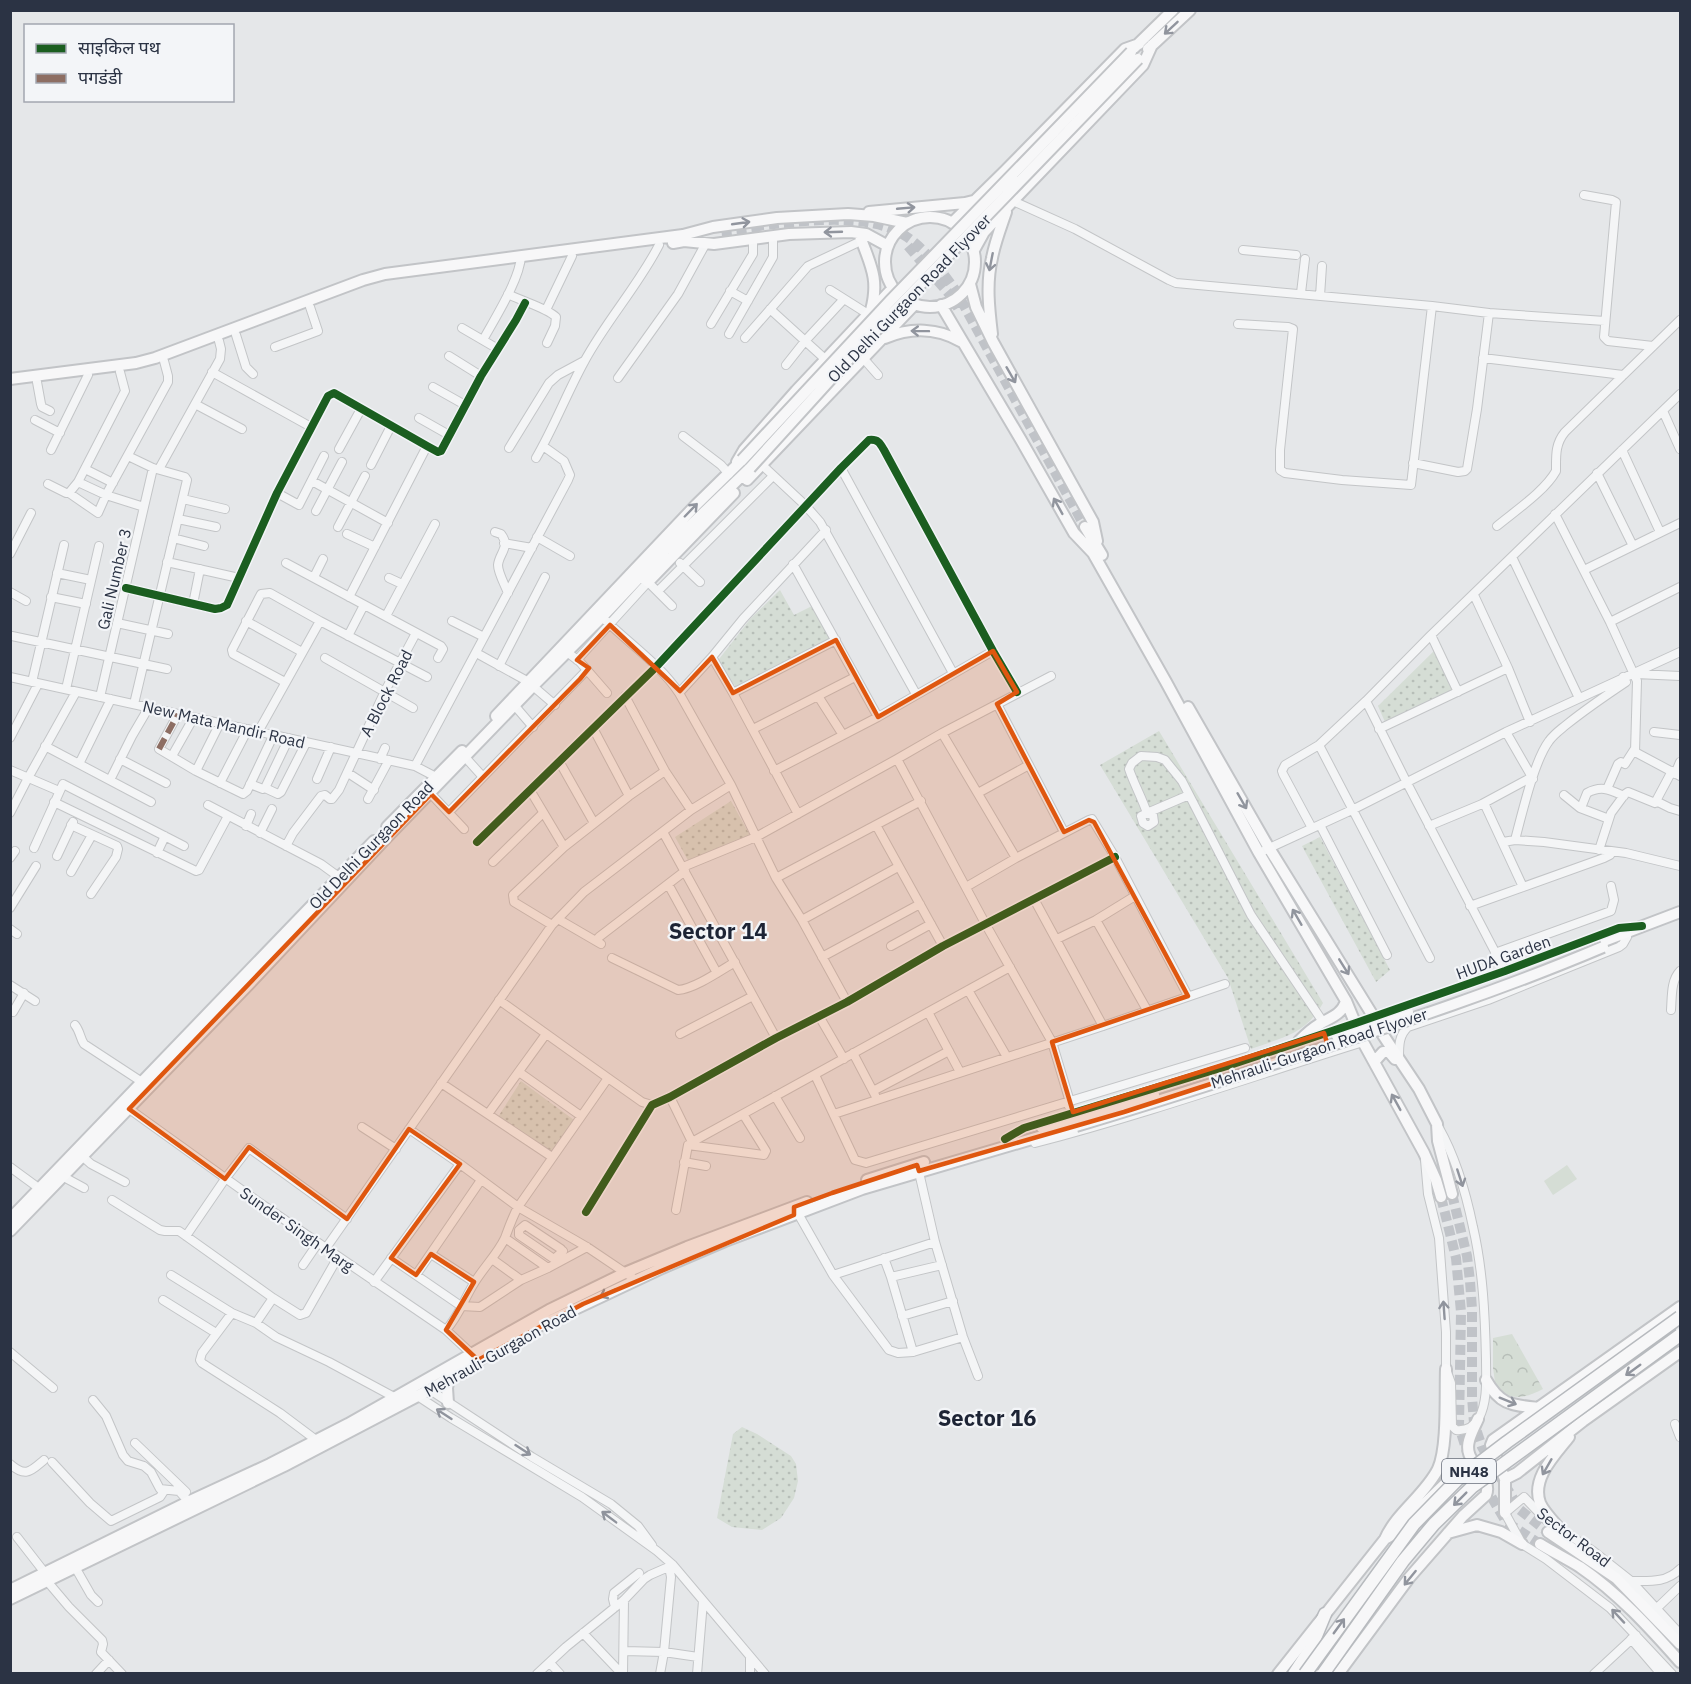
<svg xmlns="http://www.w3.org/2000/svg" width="1691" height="1684" viewBox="0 0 1691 1684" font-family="'IBM Plex Sans','Noto Sans Devanagari',sans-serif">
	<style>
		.grass { fill: url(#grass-dots) }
		.forest { fill: url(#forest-crowns) }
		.pitch { fill: #d5ddd5 }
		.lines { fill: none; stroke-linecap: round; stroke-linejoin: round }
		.major-tunnel { stroke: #c0c3c8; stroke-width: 10; stroke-dasharray: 10 5; stroke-linecap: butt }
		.minor-casing { stroke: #c3c5c7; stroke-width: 10 }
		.major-casing { stroke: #c2c4c7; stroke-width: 14 }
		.highway-casing { stroke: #b7babe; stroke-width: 15 }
		.minor { stroke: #f4f5f6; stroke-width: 8 }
		.major { stroke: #f7f7f8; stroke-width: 10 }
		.highway { stroke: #f7f7f8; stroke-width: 12 }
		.major-bridge-casing { stroke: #c2c4c7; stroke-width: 14; stroke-linecap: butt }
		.highway-bridge-casing { stroke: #b7babe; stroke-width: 15; stroke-linecap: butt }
		.major-bridge { stroke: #f7f7f8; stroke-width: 10 }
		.highway-bridge { stroke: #f7f7f8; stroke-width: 12 }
		.quiet { stroke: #8d6e63; stroke-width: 6; stroke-dasharray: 12 6; stroke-linecap: butt }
		.cycleway-casing { stroke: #f3f5f8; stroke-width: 11 }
		.cycleway { stroke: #1b5e20; stroke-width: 8 }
		.oneway { stroke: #91959e }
		.oneway2 { stroke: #90949d }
		.marked { fill: #df570f; fill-opacity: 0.2; stroke: #df570f; stroke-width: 4.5; stroke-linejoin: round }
		.labels { text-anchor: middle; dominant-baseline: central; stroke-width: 4.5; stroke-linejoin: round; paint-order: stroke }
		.shield { fill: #f3f5f8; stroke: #676d7a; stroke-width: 1.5 }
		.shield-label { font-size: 15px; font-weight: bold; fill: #2b3344 }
		.street-label { font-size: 16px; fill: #2b3344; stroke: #f3f5f8 }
		.district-label { font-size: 22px; font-weight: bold; fill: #1d2435; stroke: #f3f5f8 }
	</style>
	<defs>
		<pattern id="grass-dots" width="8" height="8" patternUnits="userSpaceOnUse" patternTransform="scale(1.5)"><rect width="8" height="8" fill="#d5ddd5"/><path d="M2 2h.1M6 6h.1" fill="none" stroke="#b7beb8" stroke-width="1.8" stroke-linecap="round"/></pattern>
		<pattern id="forest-crowns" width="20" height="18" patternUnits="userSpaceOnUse" patternTransform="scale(1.5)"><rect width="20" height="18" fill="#d5ddd5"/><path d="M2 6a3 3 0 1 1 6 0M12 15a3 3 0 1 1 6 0" fill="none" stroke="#b7beb8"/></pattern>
	</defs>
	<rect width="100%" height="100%" fill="#e5e7e9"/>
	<path class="grass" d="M780,590l14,25 20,-10 20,36 -96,48 -22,-26 35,-45z
		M1436,649l18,42 -69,31 -7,-16z
		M1159,731l164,272c-18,32 -40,34 -72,46l-23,-71 -128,-213z
		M731,801l20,36 -61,27 -15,-27z
		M1320,837l70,133 -14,12 -74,-136z
		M521,1081l53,39 -24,34 -52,-37z
		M742,1427l15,7 34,22 5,8 2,17 -4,17 -13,20 -19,12 -30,-3 -15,-9 16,-84z"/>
	<path class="forest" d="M1512,1334l31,55c-17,9 -30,12 -47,0l-3,-21v-30z"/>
	<path class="pitch" d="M1567,1165l10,14 -24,16 -9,-14z"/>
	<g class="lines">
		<path class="major-tunnel" d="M754,226c44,-4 115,-16 153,11 19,13 36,36 49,54l129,236
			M722,236l40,-5
			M908,246l42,49 8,13
			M1452,1194l15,62 3,25 2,28v88l2,26 8,24 38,63 28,22
			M1441,1197l15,61 5,54 -2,114 8,26
			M1484,1484l22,38 34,22"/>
		<defs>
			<path id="minor" d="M1584,195l28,5 4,2 -12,135 4,4 45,5
				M1013,201l62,28 94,51 7,3 256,23 57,7 116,8
				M1243,250l53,5
				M830,290l38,24
				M730,291l18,10
				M1301,293l4,-34
				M508,294c13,7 39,14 48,23l-1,9 -8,17
				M1320,296l2,-30
				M770,309l55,50
				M546,310l26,-54
				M711,324l42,-70v-15
				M1238,324l50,3 5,2 -13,121v20l5,3 57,7 69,5 21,-179
				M462,328l36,21
				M729,334l44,-77v-21
				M236,335l10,32 7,7
				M745,338l63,-72 53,-25
				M483,340c12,-22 37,-61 38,-84
				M275,347l43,-16 -8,-24
				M449,356l32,20
				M863,358l15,17
				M1483,358l140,17
				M786,365l19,-24 39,-42
				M212,372l99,55
				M618,378l60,-84 28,-51
				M37,382l4,22 1,3 8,4
				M433,387l32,18
				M195,404l47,25
				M1663,411l17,38
				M419,418l30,17
				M35,420l25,13
				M683,436l38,29 8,9
				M509,448l40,-65 9,-8 26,-14
				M339,449l22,-40
				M51,450l37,-75
				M1622,450l38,82
				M128,456l25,12 32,9 2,3 -53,224
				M536,458c18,-31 31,-65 48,-96 22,-41 54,-76 75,-117
				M1413,463l45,9 7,-1 2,-2 10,-60 12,-96
				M371,465l20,-39
				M762,465l44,41 14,16 96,172
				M841,468l112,205
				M85,469l28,14
				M159,469l61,-110 1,-10 -2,-8
				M1597,473l36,73
				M312,481l76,42
				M78,482l28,13 38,12
				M48,484l18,9h3l9,-11 47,-91 -5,-19
				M69,493l29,20 8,-18 62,-113v-6l-4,-15
				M277,493l22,12 25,-49
				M183,499l42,10
				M316,511l26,-49
				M1555,514l55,108 27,59 -2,71 45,24
				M178,519l38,8
				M1497,526c18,-15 48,-35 59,-55 0,-15 -1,-27 9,-39l115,-112
				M338,527l27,-51
				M495,532l6,2c10,13 -2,19 -3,31 0,8 7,20 10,28
				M347,534l28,13
				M537,537l33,19
				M173,538l31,8
				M504,543l28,5
				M10,554l21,-41
				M1512,557l67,141
				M167,562l72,16
				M286,563l155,83 2,3 -5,9
				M680,563l20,19
				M793,564l85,153
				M1584,570l96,-47
				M57,573l34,7
				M314,577l9,-18
				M389,578l13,6
				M126,588l89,21 6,-1 6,-3 50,-112 51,-97 6,-3 93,53 11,6 3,-1 40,-75 35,-56 9,-17
				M658,591l115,-115
				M10,592l16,9
				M1474,595l34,73 22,54
				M51,597l35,7
				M349,597l78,-151
				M193,604l7,-35
				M386,616l49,-92
				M602,617c25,25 58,47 77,76l52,92 45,93 26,42 45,82
				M246,621l56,31
				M452,621l32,16
				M1610,622l70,-35
				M117,623l51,11
				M1431,635l27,57
				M12,636l155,33
				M348,636l16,-31
				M567,652l13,10 27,31
				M480,655l47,26 28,24
				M712,657l21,36 65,121
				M325,658l88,50
				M577,660l71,-78 24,24
				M499,666l46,-89
				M1636,674l44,2
				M10,677l405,89 21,11
				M32,682l32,-137
				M285,682l-52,-28 -1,-4 29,-56 9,-1 50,28 107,56
				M66,689l33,-143
				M679,693l33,-36 31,-38 83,-89
				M733,693l103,-53
				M625,696l40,75 26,39
				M818,696l25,39
				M100,697l53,-229
				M1366,701l41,82 98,188
				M997,704l67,128
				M515,706l18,21
				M178,714l-19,35 37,22 47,23 4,-3 27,-57
				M593,728l36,68
				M753,729l102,-52
				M1379,729l129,-61
				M258,732l62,-111
				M1506,732l27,47
				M1654,732l26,3
				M942,733l74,125
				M10,738l28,-54
				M1319,745l111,213
				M45,746l106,56
				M172,756l22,-39
				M465,757l18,20
				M120,759l46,24
				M380,759l5,-11
				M897,759l89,166 66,117 18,60 -1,4
				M559,761l35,62
				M79,764l32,-65
				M415,766l153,-286 2,-5 -6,-14 -21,-15
				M10,770l49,21
				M196,771l24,-48
				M774,771l104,-54 115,-66
				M348,773l26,17
				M1675,774l5,-12
				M317,779l14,-32
				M110,780l22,-44 17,-29
				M220,783l28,-54
				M250,784l13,5 2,-1 24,-50
				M265,788l13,6 3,-2 25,-49
				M1607,789l11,-25 3,-2 4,2 9,-14
				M530,790l34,57
				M978,793l51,-28
				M431,794l33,35
				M1189,795l-42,18 -6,3 2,7 5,3 6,-4 -1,-7 -6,-2c-5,-15 -13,-29 -18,-44l3,-6 9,-7 16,1 8,3 17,21 69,134 72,107
				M1564,795l16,13 29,11
				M368,799l21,-39
				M1656,801l16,-30
				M54,802l142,69 3,-1 29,-54
				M1484,803l39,84
				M208,805l113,59 22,16
				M1581,808l6,-15c15,-8 23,-3 37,3
				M449,812l137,-141
				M10,813l18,-35 48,-86
				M71,825l46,21 1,3 -2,8 -25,37
				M876,825l67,121
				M1320,825l67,130
				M246,826l5,-12
				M1429,826l53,-22 50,-27
				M1312,828l-29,-54 -1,-3 3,-6 34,-20 47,-44 65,-66 249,-241
				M663,832l113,206
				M260,833l12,-24
				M1515,840c7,-26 19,-79 34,-99 5,-7 11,-11 17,-16 20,-16 39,-29 60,-43l-3,-5
				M477,842l179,-175 185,-199 28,-28c9,-1 11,3 15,10l109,201 24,41
				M1503,842l12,-2 29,2 82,11 54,13
				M286,846l7,-13 28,-37 4,-1 5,4h2l7,-9 46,-99 31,-58
				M34,848l29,-64 121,62
				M1265,850l89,-41 152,-77 174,-80
				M1599,850l12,-37 14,-19 3,-2 27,11 1,-2 14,7 10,3
				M157,853l8,-17
				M57,856l16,-34
				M10,858l5,-7
				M493,862l50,-49
				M683,867l73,-30 141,-78 45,-26 109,-57
				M71,872l21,-37
				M776,878l145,-77
				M668,884l49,89
				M966,887l50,-29 73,-38 3,-1 23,38 73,139
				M1034,899l69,127
				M1470,906l134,-48 6,-3 2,-3
				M10,908l26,-42
				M558,919l43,25
				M802,920l96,-53
				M1096,920l51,90
				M552,925l-38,-23 -1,-7 51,-48 65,-51 36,-25
				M10,929l7,5
				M599,937l86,-66
				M1057,939l39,-19 39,-24
				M891,946l40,-22
				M1495,953l116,-42 3,-11 -3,-14
				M822,957l98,-53
				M612,958l66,32c16,-1 42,-19 57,-28
				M10,985l25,16
				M968,990l39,67
				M499,1000l109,78 34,24 10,3
				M1671,1010c1,-14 0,-30 9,-39
				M13,1012l11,-19
				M928,1012l32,60
				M819,1016l25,43
				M75,1025c5,6 5,13 9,19l58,38
				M680,1034l73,-38
				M853,1053l22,42
				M1399,1057c0,-12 0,-22 9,-30l80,-27 131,-53 4,-3 4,-7
				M519,1072l62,44
				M815,1075l40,85 11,3 379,-115
				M441,1083l111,74
				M873,1091l76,-40
				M775,1096l25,42
				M670,1097l23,47
				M125,1106l135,97 186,127 29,27
				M488,1114l58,-80
				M834,1114l269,-88 122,-42
				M362,1127l34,22
				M409,1129l51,35 58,43 69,40 49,33
				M1005,1139l19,-11 203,-62 129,-43 149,-52 114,-43 15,-1
				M692,1142l318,-175
				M1035,1143c111,-29 219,-67 328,-101
				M82,1156l9,8 34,18
				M1425,1160l3,34 11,44 7,94v37l5,14 1,43 4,4c9,1 18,-3 23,-12 9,-17 7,-40 7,-59 -1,-44 -3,-89 -13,-132 -7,-34 -17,-69 -34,-99
				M684,1162l22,4
				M10,1167l30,22
				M918,1168l17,74 28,95 15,39
				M62,1176l22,12
				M112,1200l48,30 5,1h14l94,67 27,17 6,-2 32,-56
				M676,1210l12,-65 76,10 2,-4 -23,-37
				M796,1210l37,65 56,75 9,3 15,-1
				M586,1212l66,-107 18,-8 106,-59 71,-36 96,-56 172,-89
				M186,1236l39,-57 24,-31 98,71
				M505,1238l43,30
				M326,1248l226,-323 32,-33 107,-82 40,-25
				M561,1249l-36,-24 -6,5v5l35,24 9,-8
				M431,1254l43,28
				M391,1258l70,48 19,1 41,-27 27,-12 39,-21
				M884,1258l7,19
				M492,1259l29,21
				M303,1265l15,-22
				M942,1265l-51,12 22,75 50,-15
				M171,1275l61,38 24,10 20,14 53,25 65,35
				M416,1275l65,-95
				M833,1275l102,-33
				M374,1282l86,-118
				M163,1300l53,33
				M232,1313l-30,40 -2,7 2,3 78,50 36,27
				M902,1316l51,-15
				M256,1323l17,-25
				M446,1330c12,-13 18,-30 27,-45 9,-16 24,-30 32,-47 4,-11 7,-20 13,-31l90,-129
				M10,1352l43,36
				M427,1388l105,69 79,47 27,22 14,19
				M416,1395l35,23 131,79 75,54 16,14 92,109
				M93,1400l13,16 17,39 5,6 16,5 7,6 9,17 19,2 10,11
				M1675,1424l5,13
				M135,1443l51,49
				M52,1462l38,41 21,18 49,-24 4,-6
				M10,1464c16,14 21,7 34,-4
				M1547,1521l-23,-24 -19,16 17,31 24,15 64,49 62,66
				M1557,1527l36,24 38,30 49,53
				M17,1537l28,36
				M75,1567l16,28 7,7
				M47,1581l22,26 33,33 1,4 -2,8 21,22
				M1631,1581c19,0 35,2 49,-12
				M615,1607l-2,-8 1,-6 25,-20
				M1657,1608l23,-22
				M583,1633l39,41
				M1631,1639l30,35
				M624,1651l40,1 34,5
				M550,1663l10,11
				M96,1674l13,-14
				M537,1674l29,-27 58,-47 20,-21 6,-4 23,-10
				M623,1674l1,-74
				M660,1674l4,-22 7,-75 -2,-10
				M697,1674l6,-73
				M750,1674v-17
				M1594,1674l42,-39"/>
			<path id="major" d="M1134,48l39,-38
				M1148,49l42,-39
				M869,212l96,-9 8,-2
				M885 262a45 45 0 1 1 90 0a45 45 0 1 1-90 0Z
				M952,223l53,-52 120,-122 14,-5
				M859,233c10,30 21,44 12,77
				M673,243l11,-2 30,3 75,-10 62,-2 15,2 22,12
				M974,250l10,-18 24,-26 135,-141 9,-20
				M970,284l6,23 17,35 100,180 4,19
				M941,305l80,135 53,93 19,20 73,129 93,171 87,148 17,41 61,111 12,27 5,17
				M992,334c-3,-25 -6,-51 0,-76 3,-16 9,-31 14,-46
				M885,338c26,-11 53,-10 77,4
				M10,379l126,-16 19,-5 208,-78 22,-6 298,-39 30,-8 64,-9 71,-4 26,2 33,7
				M737,462l7,-12 52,-59 97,-103
				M747,480l168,-176
				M1085,527l17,28
				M636,570l12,12 86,-89
				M1188,707l81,141 104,168 10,19 36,54 18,35 1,17 14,53
				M496,716l200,-211 46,-45
				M387,827l75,-76
				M1601,942l79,-30
				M1299,1041c6,-6 12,-12 19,-16 11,-7 24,-10 28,-24
				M1374,1062l9,-10h6l6,7
				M1042,1128l32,-9
				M867,1180l57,-18
				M10,1219l364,-378
				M10,1231l240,-248 137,-146 146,-151 69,-69 63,-67 85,-82
				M1486,1380c14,25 25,25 53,28
				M448,1403l-1,-15 2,-10
				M1473,1461c-11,-14 -1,-28 5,-42
				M1505,1479l12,-6 66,-52 97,-69
				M1505,1513v-34l-14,-34 2,-5 187,-133
				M1560,1529c-6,-7 -16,-17 -20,-26 -9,-25 15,-48 29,-66
				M1548,1532l68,46 64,66
				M1448,1533l29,-8 24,7 21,12
				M1385,1539l7,-4 59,-57
				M1540,1544c13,8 27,15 40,23 38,26 70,61 100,95
				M10,1590l182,-90 78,-36 78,-40 201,-114 78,-38 60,-25 120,-45
				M10,1599l274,-133 145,-76 78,-47 32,-17 123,-58 63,-27 137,-52 214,-63
				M1278,1674l107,-135c12,-27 40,-44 53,-70 10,-22 7,-75 8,-100
				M1338,1674l71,-96 54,-62 23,-21c5,-12 -7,-24 -13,-34l-3,2"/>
			<path id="highway" d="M1294,1674l17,-26 14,-34"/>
		</defs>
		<use href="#minor" class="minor-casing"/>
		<use href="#major" class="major-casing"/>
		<use href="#highway" class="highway-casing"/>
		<use href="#minor" class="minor"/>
		<use href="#major" class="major"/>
		<use href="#highway" class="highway"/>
		<defs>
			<path id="major-bridge" d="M742,460l149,-160 240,-248
				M750,468l108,-119 280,-290
				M1337,1036l71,-24
				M1074,1119l80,-24
				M1076,1126c74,-22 148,-46 222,-70 103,-33 206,-67 305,-109"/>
			<path id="highway-bridge" d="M1305,1674l109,-150 43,-44 50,-38 173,-125
				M1323,1674l80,-113 31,-37 38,-37 208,-152"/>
		</defs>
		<use href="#major-bridge" class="major-bridge-casing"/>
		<use href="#highway-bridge" class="highway-bridge-casing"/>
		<use href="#major-bridge" class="major-bridge"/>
		<use href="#highway-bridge" class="highway-bridge"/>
		<path class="quiet" d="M159,749l19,-35"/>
		<defs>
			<path id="cycleway" d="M126,588l89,21 6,-1 6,-3 50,-112 51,-97 6,-3 93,53 11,6 3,-1 40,-75 35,-56 9,-17
				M477,842l179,-175 185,-199 28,-28c9,-1 11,3 15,10l109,201 24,41
				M1005,1139l19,-11 203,-62 129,-43 149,-52 114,-43 23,-2
				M586,1212l66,-107 18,-8 106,-59 71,-36 96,-56 172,-89"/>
		</defs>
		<use href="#cycleway" class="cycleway-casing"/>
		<use href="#cycleway" class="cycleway"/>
	</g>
	<defs><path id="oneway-shaft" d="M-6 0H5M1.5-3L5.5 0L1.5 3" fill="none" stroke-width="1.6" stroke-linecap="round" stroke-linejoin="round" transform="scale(1.5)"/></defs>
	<g class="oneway">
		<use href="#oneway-shaft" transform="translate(1171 28) rotate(137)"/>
		<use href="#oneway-shaft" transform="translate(906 208) rotate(-5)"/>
		<use href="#oneway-shaft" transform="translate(741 223) rotate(-8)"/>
		<use href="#oneway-shaft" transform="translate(833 232) rotate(178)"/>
		<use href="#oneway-shaft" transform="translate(991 262) rotate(101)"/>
		<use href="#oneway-shaft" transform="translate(920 331) rotate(-179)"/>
		<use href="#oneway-shaft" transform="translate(1011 375) rotate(60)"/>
		<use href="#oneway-shaft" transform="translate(1058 506) rotate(-119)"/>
		<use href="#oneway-shaft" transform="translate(691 510) rotate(-46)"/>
		<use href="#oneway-shaft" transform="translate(1242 801) rotate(60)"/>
		<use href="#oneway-shaft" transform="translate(1297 917) rotate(-120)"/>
		<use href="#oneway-shaft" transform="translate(1344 967) rotate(58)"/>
		<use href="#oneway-shaft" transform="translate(1396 1102) rotate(-119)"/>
		<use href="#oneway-shaft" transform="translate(608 1293) rotate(155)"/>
		<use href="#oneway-shaft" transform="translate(1633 1370) rotate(144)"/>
		<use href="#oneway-shaft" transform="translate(1508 1401) rotate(22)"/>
		<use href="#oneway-shaft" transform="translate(1547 1467) rotate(120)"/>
		<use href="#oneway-shaft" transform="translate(1460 1499) rotate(135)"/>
		<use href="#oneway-shaft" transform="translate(1410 1578) rotate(129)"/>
		<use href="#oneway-shaft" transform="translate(1339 1626) rotate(-54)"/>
	</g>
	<g class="oneway2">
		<use href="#oneway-shaft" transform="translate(1460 1178) rotate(72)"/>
		<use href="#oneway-shaft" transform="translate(1444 1310) rotate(-94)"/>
		<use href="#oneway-shaft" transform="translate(444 1414) rotate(-147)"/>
		<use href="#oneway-shaft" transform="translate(523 1450) rotate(33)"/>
		<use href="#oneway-shaft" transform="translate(609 1517) rotate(-143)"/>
		<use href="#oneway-shaft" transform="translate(1618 1616) rotate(-133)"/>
	</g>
	<path class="marked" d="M610,625l70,66 32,-34 21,36 103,-53 42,77 115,-66 24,41 -20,12 67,128 25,-12 5,2 94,174 -136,46 21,70 251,-79 4,13 -204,66 -205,59 -2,-6 -85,28 -38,14v8l-211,89 -105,56 -32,-30 28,-48 -43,-28 -15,21 -25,-17 69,-94 -51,-35 -62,90 -98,-72 -24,32 -96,-70 302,-315 18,18 131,-133 9,-11 -12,-8z"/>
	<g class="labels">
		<rect class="shield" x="1442" y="1459" width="54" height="24" rx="4.5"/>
		<g class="shield-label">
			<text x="1469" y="1471">NH48</text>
		</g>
		<g class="street-label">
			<text transform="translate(909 298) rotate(-46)">Old Delhi Gurgaon Road Flyover</text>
			<text transform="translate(114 579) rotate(-77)">Gali Number 3</text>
			<text transform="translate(386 693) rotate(-63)">A Block Road</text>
			<text transform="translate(224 724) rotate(13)">New Mata Mandir Road</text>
			<text transform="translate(371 845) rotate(-46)">Old Delhi Gurgaon Road</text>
			<text transform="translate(1503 957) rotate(-20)">HUDA Garden</text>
			<text transform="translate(1319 1048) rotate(-18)">Mehrauli-Gurgaon Road Flyover</text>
			<text transform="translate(297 1229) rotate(35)">Sunder Singh Marg</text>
			<text transform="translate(500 1351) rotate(-29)">Mehrauli-Gurgaon Road</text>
			<text transform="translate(1574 1537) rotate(37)">Sector Road</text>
		</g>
		<g class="district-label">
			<text x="718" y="930">Sector 14</text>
			<text x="987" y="1417">Sector 16</text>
		</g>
	</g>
	<rect width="1691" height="1684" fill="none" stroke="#2b3344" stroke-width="24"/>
	<rect x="24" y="24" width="210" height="78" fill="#f3f5f8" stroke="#a3a7b0" stroke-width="1.5"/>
	<rect x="36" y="44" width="30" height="9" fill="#1b5e20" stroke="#a3a7b0" stroke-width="1.5"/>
	<text x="78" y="54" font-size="18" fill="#2b3344">साइकिल पथ</text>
	<rect x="36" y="74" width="30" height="9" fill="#8d6e63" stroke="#a3a7b0" stroke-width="1.5"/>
	<text x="78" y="84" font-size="18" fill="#2b3344">पगडंडी</text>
</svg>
